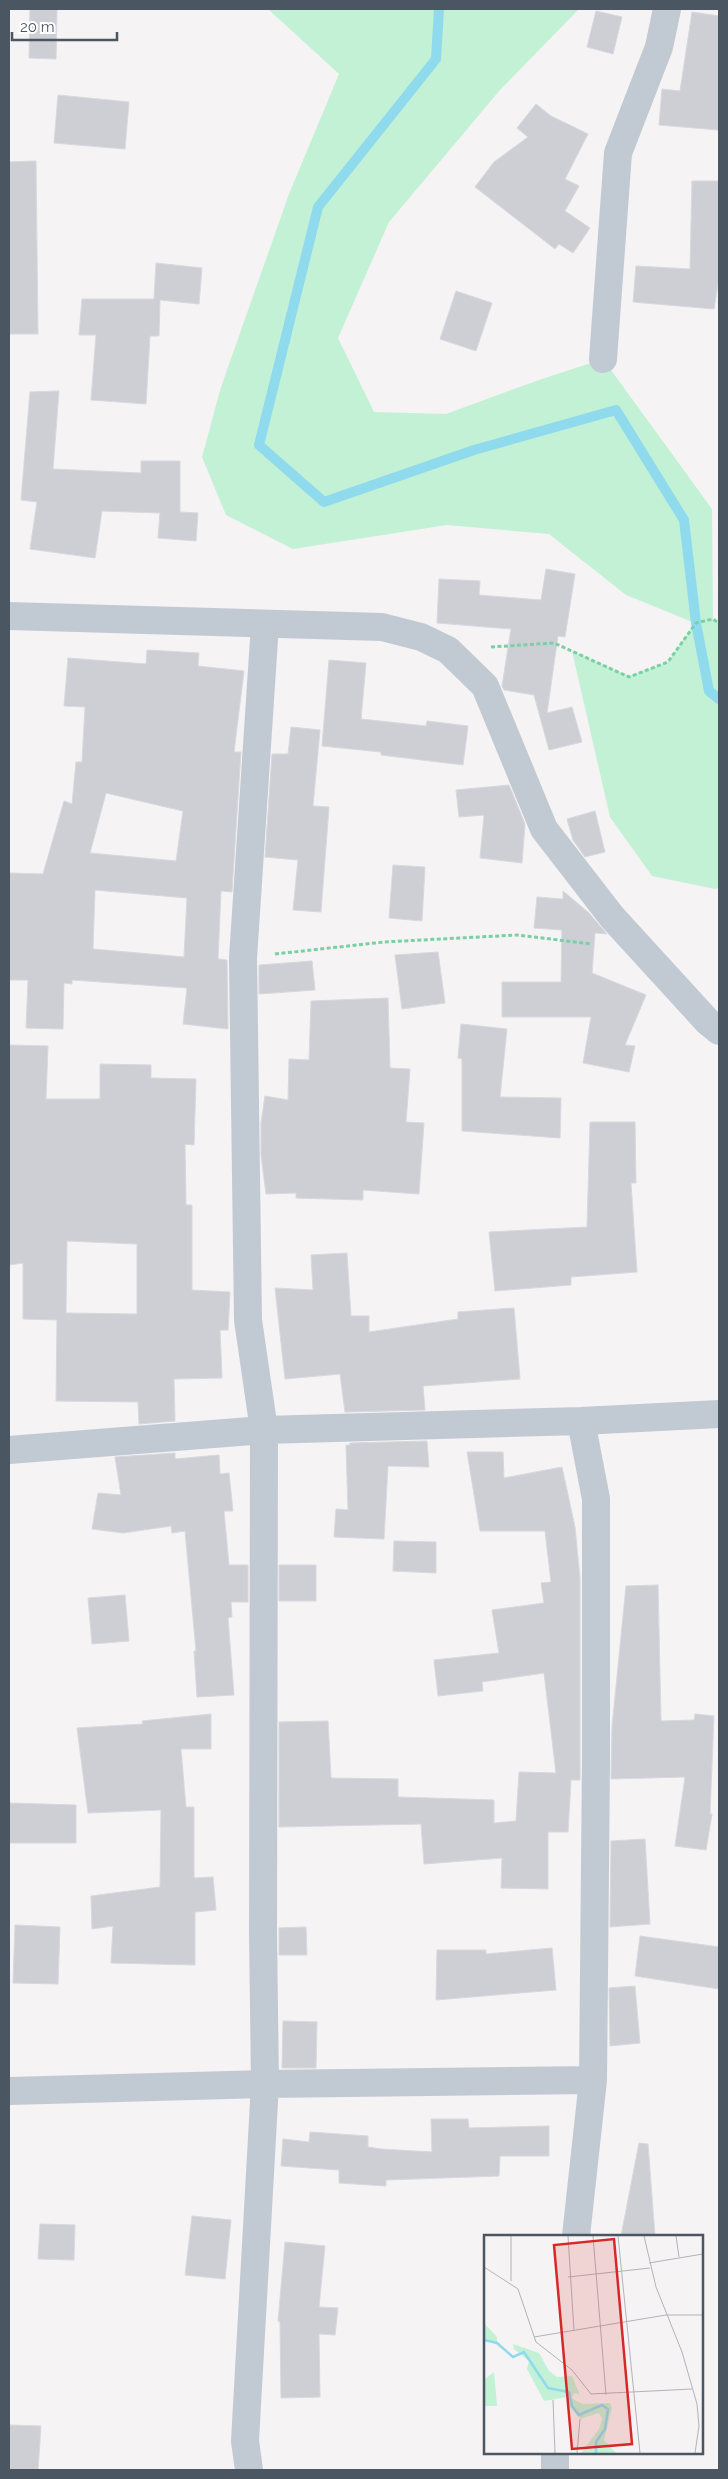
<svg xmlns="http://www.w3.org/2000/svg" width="728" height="2479" viewBox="0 0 728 2479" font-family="Raleway,sans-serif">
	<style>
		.green { fill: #c3f1d5 }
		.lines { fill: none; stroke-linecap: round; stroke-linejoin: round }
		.stream { stroke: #90daee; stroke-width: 10 }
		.building { fill: #cdcfd5; stroke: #d7d9de; fill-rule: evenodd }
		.path { stroke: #7ad0a6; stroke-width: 3; stroke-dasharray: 4 2.5; stroke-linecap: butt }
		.minor { stroke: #c1cad2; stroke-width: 28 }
		.tertiary { stroke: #c1cad2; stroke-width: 28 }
		.inset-river { fill: none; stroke: #90daee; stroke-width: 2.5 }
		.inset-road { fill: none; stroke: #b1b4b9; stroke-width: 1 }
		.view { fill: #d62828; fill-opacity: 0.15; stroke: #d62828; stroke-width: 2.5 }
		.inset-edge { fill: none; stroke: #4a5661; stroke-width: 2.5 }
	</style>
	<rect width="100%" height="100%" fill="#f5f3f3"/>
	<path class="green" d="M268,9h311l-79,81 -111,132 -51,116 36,74 72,2 93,-34 64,-21 109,150 1,110 6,4v265l-4,1 -63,-13 -42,-59 -38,-166 57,25 39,-14 27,-39 -69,-28 -77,-61 -102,-9 -154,24 -67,-34 -24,-58 19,-70 68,-193 50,-120z"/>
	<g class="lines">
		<path class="stream" d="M439,9l-3,50 -118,148 -59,238 65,57 150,-52 142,-40 68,110 12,103 13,68 10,8"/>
	</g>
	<path class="building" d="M30,9h27l-1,50 -27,-1z
		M596,11l26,6 -9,37 -26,-7z
		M692,12l27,4v114l-60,-5 3,-36 18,2z
		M58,95l71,7 -4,47 -71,-6z
		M536,104l15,12 37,18 -23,45 14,7 -14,25 25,17 -17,25 -14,-9 -4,5 -80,-62 19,-25 34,-25 -11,-9z
		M36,161l2,173h-29v-172z
		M692,181h27v97l-5,31 -81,-7 3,-36 54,3z
		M156,263l46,5 -3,36 -39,-4 -1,36h-9l-4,68 -55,-4 5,-65h-17l3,-36h72z
		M456,291l36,12 -16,48 -36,-12z
		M59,391l-6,78 88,4v-12h39v51l18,1 -2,28 -38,-3 2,-25 -58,-2 -7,47 -65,-9 7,-47 -16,-2 9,-108z
		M546,569l29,5 -10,63 -7,-1 -11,77 25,-6 10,35 -33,8 -15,-55 -30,-5 -2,-4 9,-57 -74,-6 2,-44 41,2 -1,14 62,5z
		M147,650l52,3 -1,13 46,5 -10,81h7l-9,140 -11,-1 -3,68 9,1 1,69 -45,-5 4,-36 -115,-8v4l-8,-1 -1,46 -37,-1 2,-48h-19v-107l34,1 21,-73 8,3 4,-42h6l3,-55 -21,-1 4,-48 78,6zM106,793l77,18 -7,50 -86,-8zM95,890l92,8 -3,59 -91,-8z
		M329,660l37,3 -5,56 65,7 1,-5 41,5 -5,39 -82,-10v-3l-59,-6z
		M291,727l29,3 -7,76 16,1 -8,105 -28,-2 5,-50 -33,-3 7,-103h16z
		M509,785l16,39 -3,39 -42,-5 4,-43 -25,2 -3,-27z
		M595,811l10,41 -20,5 -12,-17 -6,-21z
		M393,865l32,2 -3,54 -33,-3z
		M563,891l26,22 18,21 -12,-1 -3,40 54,22 -21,50 10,1 -6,26 -46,-9 8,-46h-89v-35h59l1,-52 -28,-2 3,-31 26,2z
		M438,952l7,51 -43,6 -7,-54z
		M312,961l3,29 -56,4v-29z
		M388,998l2,70 20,1 -4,53 18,1 -5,71 -56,-4v10l-67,-2v-5l-30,1 -5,-39v-32l4,-27 23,4 1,-41 20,1 2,-59z
		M461,1024l46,5 -7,68 61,1 -1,40 -98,-7v-72l-4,-1z
		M9,1045l39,1 -2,53h54v-35l51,1v13l45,1 -2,66 -9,-1 1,61h6v85l38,2 -2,38h-8l2,48 -48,1 1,42 -36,3 -1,-22 -82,-1 1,-81 -34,-1v-56l-14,2zM67,1241l70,3v70l-71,-1z
		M590,1122h45l1,61h-5l6,89 -66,5v8l-76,6 -6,-59 98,-5z
		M347,1253l4,63h18v16l89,-13v-7l56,-4 6,71 -97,7 2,24 -80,2 -5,-38 -55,5 -10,-91 38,2 -2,-35z
		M427,1441l2,26 -41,-1 -4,73 -50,-2 2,-28 12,1 -2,-65h4v-2z
		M467,1452h36l1,26 58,-11 13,60 5,51v202h-9l-3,52h-20v57l-47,-1 1,-30 -78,6 -3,-40 -142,3v-105l49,-1 3,57 67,1v18l96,3v23l22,-2 3,-49 37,1 -12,-100 -62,9 1,9 -45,5 -4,-36 65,-7 -7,-43 52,-7 -3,-20 10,-1 -6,-51h-65z
		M175,1453v6l44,-4 1,19 9,-1 4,38h-9l5,54h19v37h-17l1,15 -4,1 6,77 -37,2 -3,-46h2l-11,-120 -13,2 -1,-7 -48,7 -31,-4 6,-36 23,2 -6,-38z
		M394,1541l42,1v31l-43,-2z
		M279,1565h37v36h-37z
		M658,1585l3,136 33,-1 1,-6 19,2 -4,98h2l-6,36 -31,-4 10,-69 -74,2 1,-52 14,-141z
		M125,1595l4,46 -37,3 -4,-46z
		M211,1714v35h-30l5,58h8v71l19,-1 3,33 -21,2v53l-84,-2 2,-37 -21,3 -1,-33 69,-9 1,-77 -73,3 -11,-85 66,-4 -1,-3z
		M9,1803l67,2v38h-67z
		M645,1839l5,85 -40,3 1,-86z
		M15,1925l45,2 -2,57 -45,-1z
		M306,1927l1,28h-28v-27z
		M640,1936l79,11v42l-84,-13z
		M552,1948l4,42 -120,10 1,-50h49v4z
		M635,1986l5,57 -30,3 -1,-58z
		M283,2021l34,1 -1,46h-34z
		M431,2119h37l1,9 80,-2v30h-49l-1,20 -113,4v6l-47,-3v-13l-58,-4 2,-27 26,3 1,-10 58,4v11l13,2 51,3z
		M639,2143l9,1 7,92h-34z
		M192,2216l39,4 -6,59 -40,-4z
		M40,2224l35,1 -1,35 -36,-1z
		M285,2242l40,4 -6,61 19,1 -3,27 -16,-1 1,63 -39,1 -1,-76 -2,-1z
		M9,2425l32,1 -3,44h-29z"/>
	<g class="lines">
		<path class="path" d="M491,647l63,-4 75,34 39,-15 28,-39 17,-4 6,4
			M275,954l109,-12 133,-7 75,9"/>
		<path class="minor" d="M603,359l15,-206 41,-106 8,-38
			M9,1450l255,-20 317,-9 138,-7
			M9,2091l256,-7 328,-4
			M576,2236l17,-156 3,-321v-260l-15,-78
			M555,2453v17
			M249,2470l-4,-29 20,-357 -2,-151 1,-503 -16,-110 -5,-362 22,-334"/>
		<path class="tertiary" d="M9,616l373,11 39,10 27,13 37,36 59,143 68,88 96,105 11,9"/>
	</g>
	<g transform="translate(484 2235)">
		<rect width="219" height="219" fill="#f5f3f3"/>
		<path d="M0,88l13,14v6l-13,-2zM29,109l26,9 10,18 8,6 15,-1 8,19 -5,-2 -4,5 12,6 27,-1 2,5 -8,32 12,13h-35l18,-24 3,-10 -3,-6 -19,6 -10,-12 -3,-10 -23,4 -17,-32 2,-8 -15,-12zM10,137l3,34h-13l1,-27z" fill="#c3f1d5"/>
		<path class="inset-river" d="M0,105l13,3 16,14 11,-5 24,36 21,4 3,14 7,9 23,-10 6,4 -3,20 -9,13v11"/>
		<path class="inset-road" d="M84,1l6,95M109,1l13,159M134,1l22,217M160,1l12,51 26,65 15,52 2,22 -4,27M192,1l3,21M165,28l54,-9M0,32l34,22 18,53 36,28 19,24 101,-5M84,42l82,-9M27,46v-45M50,102l132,-22h37M69,165l2,53M93,218l3,-34"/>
		<path class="view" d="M130,4l18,205 -60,5 -18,-204z"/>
		<rect width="219" height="219" class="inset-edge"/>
	</g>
	<rect width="728" height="2479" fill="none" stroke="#4a5661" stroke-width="20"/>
	<path d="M12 32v8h105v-8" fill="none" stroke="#4a5661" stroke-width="2.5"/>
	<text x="20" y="32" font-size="15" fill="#4a5661" stroke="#ffffff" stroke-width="4" paint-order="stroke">20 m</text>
</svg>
